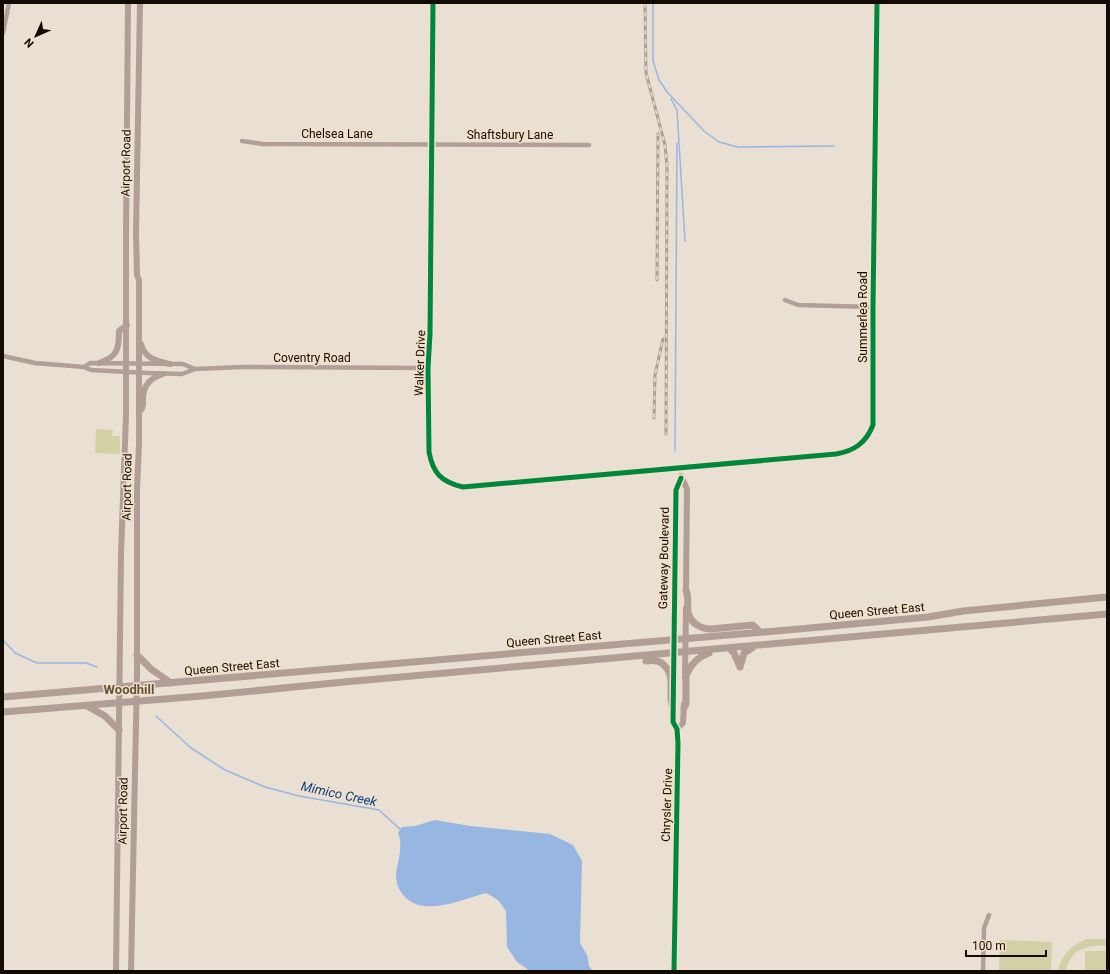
<svg xmlns="http://www.w3.org/2000/svg" width="1110" height="974" viewBox="0 0 1110 974" font-family="Roboto,sans-serif">
	<style>
		.green { fill: #d2d1a6 }
		.water { fill: #98b6e2 }
		.lines { fill: none; stroke-linecap: round; stroke-linejoin: round }
		.stream { stroke: #98b6e2; stroke-width: 1.5 }
		.street { stroke: #b29f99; stroke-width: 4.5 }
		.secondary { stroke: #b09e97; stroke-width: 6 }
		.primary { stroke: #b29e97; stroke-width: 7 }
		.rail-casing { stroke: #ab9f98; stroke-width: 3 }
		.rail { stroke: #f3e0c9; stroke-width: 1.5; stroke-dasharray: 4.5; stroke-linecap: butt }
		.cycleway-casing { stroke: #f3e0c9; stroke-width: 8 }
		.cycleway { stroke: #00873e; stroke-width: 5 }
		.labels { text-anchor: middle; dominant-baseline: central; stroke-width: 3; stroke-linejoin: round; paint-order: stroke }
		.street-label { font-size: 12px; fill: #110b04; stroke: #f3e0c9 }
		.neighbourhood-label { font-size: 13px; font-weight: bold; fill: #62523e; stroke: #f3e0c9 }
		.water-label { font-size: 13px; font-style: italic; fill: #003f8d; stroke: #f3e0c9 }
	</style>
	<rect width="100%" height="100%" fill="#e9dfd3"/>
	<path class="green" d="M96,429l17,1 -1,6h8v18l-25,-1z
		M1086,939h21v7c-19,-1 -37,3 -41,25h-8c3,-16 14,-26 28,-32z
		M1000,940l52,2 -1,29h-52z
		M1085,951h22v20h-22z"/>
	<path class="water" d="M435,820l35,6 80,8 23,11 9,16 -2,82 7,12 2,11 4,5h-63l-13,-9 -10,-15 -1,-36 -8,-11 -12,-7c-24,6 -62,25 -82,3 -5,-6 -8,-13 -8,-20 1,-14 8,-29 2,-43l4,-6 13,-1z"/>
	<g class="lines">
		<path class="stream" d="M653,3v58l6,19 9,13 36,38 15,11 19,5 96,-1
			M671,99l6,11 8,131
			M675,451l2,-308
			M3,640l12,13 22,10h49l11,4
			M156,716l35,32 34,22 40,17 34,9 80,14 22,20"/>
		<path class="street" d="M3,33l6,-30
			M242,141l21,3 326,1
			M785,300l13,5 75,2
			M3,356l32,7 49,4 7,3 57,3 34,1 13,-5 47,-2 186,1
			M84,367l6,-4 93,1 12,5
			M983,971l1,-43 5,-13"/>
		<path class="secondary" d="M433,3l-3,331 -2,34 1,84c4,21 12,30 34,35l373,-33c18,-3 30,-11 37,-29v-118l4,-304
			M141,344c4,15 16,17 29,20
			M99,363c18,-6 20,-13 20,-32l8,-6
			M141,410c3,-4 2,-8 2,-13 1,-13 8,-19 20,-23
			M681,476l6,13 -1,104
			M685,677l1,-69
			M673,681l3,-191 5,-12
			M673,704v18l4,7 1,14 -4,228
			M677,729l6,-6 1,-19
			M116,971l5,-417 5,-139v-179l2,-233
			M131,971l6,-298v-184l2,-45v-164l-2,-5 -1,-42 4,-230"/>
		<path class="primary" d="M686,590c3,7 1,14 2,22 2,11 13,17 23,17l42,-4 7,7
			M730,649l4,4 6,14
			M137,655l14,14 20,14
			M646,661c7,-1 13,-1 18,4 13,13 3,28 9,43
			M740,667l4,-14 8,-5
			M3,697l796,-68 129,-12 35,-6 144,-14
			M87,706l18,10 14,14
			M684,708l2,-4v-28c4,-11 12,-19 23,-23
			M3,712l199,-16 142,-14 763,-68"/>
		<defs>
			<path id="rail" d="M645,3l1,70 19,72 2,21 -1,268
				M657,280l1,-146
				M654,418l1,-43 8,-36"/>
		</defs>
		<use href="#rail" class="rail-casing"/>
		<use href="#rail" class="rail"/>
		<defs>
			<path id="cycleway" d="M433,3l-3,331 -2,34 1,84c4,21 12,30 34,35l373,-33c18,-3 30,-11 37,-29v-118l4,-304
				M674,971l4,-228 -1,-14 -4,-7 3,-232 5,-12"/>
		</defs>
		<use href="#cycleway" class="cycleway-casing"/>
		<use href="#cycleway" class="cycleway"/>
	</g>
	<g class="labels">
		<g class="street-label">
			<text x="337" y="134">Chelsea Lane</text>
			<text x="510" y="135">Shaftsbury Lane</text>
			<text transform="translate(126 163) rotate(-89)">Airport Road</text>
			<text transform="translate(863 317) rotate(-90)">Summerlea Road</text>
			<text x="312" y="358">Coventry Road</text>
			<text transform="translate(420 363) rotate(-88)">Walker Drive</text>
			<text transform="translate(127 487) rotate(-89)">Airport Road</text>
			<text transform="translate(664 558) rotate(-89)">Gateway Boulevard</text>
			<text transform="translate(877 611) rotate(-5)">Queen Street East</text>
			<text transform="translate(554 639) rotate(-5)">Queen Street East</text>
			<text transform="translate(232 667) rotate(-5)">Queen Street East</text>
			<text transform="translate(667 805) rotate(-88)">Chrysler Drive</text>
			<text transform="translate(123 811) rotate(-89)">Airport Road</text>
		</g>
		<g class="neighbourhood-label">
			<text x="129" y="689">Woodhill</text>
		</g>
		<g class="water-label">
			<text transform="translate(339 794) rotate(12)">Mimico Creek</text>
		</g>
	</g>
	<rect width="1110" height="974" fill="none" stroke="#110b04" stroke-width="8"/>
	<g transform="translate(36 36) rotate(225)" stroke="#f3e0c9" stroke-width="3" paint-order="stroke">
	<path d="M0-3L7 15L0 10L-7 15Z" fill="#110b04"/>
	<text y="-6" font-size="11" font-weight="bold" text-anchor="middle" fill="#110b04">N</text>
	</g>
	<path d="M966 950v6h80v-6" fill="none" stroke="#110b04" stroke-width="2"/>
	<text x="972" y="950" font-size="12" fill="#110b04" stroke="#f3e0c9" stroke-width="3" paint-order="stroke">100 m</text>
</svg>
